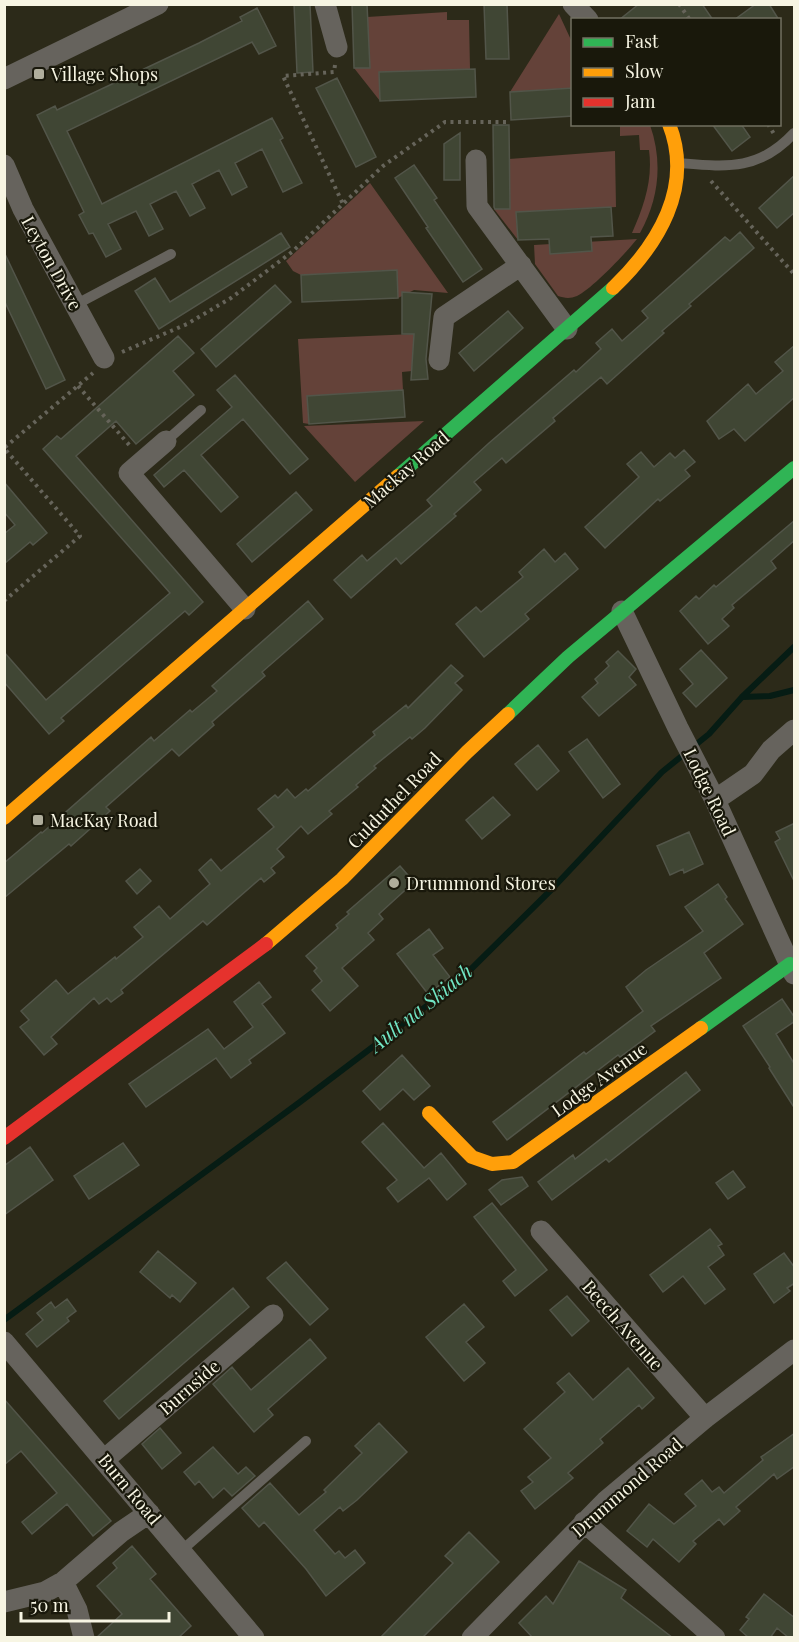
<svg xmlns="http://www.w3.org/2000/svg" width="799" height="1642" viewBox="0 0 799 1642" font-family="'Playfair Display',serif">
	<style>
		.green { fill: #644239 }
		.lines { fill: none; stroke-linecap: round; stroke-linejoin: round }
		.stream { stroke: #061c14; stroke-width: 6 }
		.building { fill: #404634; stroke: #525549; stroke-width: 1.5 }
		.path { stroke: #66645a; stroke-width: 4; stroke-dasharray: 3 4.5; stroke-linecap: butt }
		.lane { stroke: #66635d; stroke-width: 10 }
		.street { stroke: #66635d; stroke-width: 21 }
		.fast { stroke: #30b455; stroke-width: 14 }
		.slow { stroke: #ff9f0a; stroke-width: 14 }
		.jam { stroke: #e5322d; stroke-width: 14 }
		.poi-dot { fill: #b0ae9c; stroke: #19180b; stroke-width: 2 }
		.labels { text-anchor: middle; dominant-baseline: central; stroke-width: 4.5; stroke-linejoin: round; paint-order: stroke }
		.poi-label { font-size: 18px; fill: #f7f5e3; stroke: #19180b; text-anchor: start }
		.street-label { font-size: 18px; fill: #f7f5e3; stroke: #19180b }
		.water-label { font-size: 20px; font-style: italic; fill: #71e5c4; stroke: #19180b }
	</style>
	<rect width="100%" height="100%" fill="#2c2a19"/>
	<path class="green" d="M447,12v8h22l1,49 -91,3 1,29 -26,-33h15l-2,-51z
		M559,14l13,28v46l-62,4z
		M620,125h30c13,37 9,74 -10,108h-8c12,-27 21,-53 17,-83h-9l-1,-15 -19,1z
		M615,151l1,56 -100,5 2,28 -24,-31 16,-1 -1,-49z
		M370,183l78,110 -34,-3 -16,8 -2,-28 -95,5 -8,-4 -7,-10z
		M637,239c-12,15 -44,49 -60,57 -7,3 -13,2 -19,0l-23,-32 -1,-19z
		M414,334l-2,37 -10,1 1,18 -95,6 1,28 -6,-1 -5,-84z
		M424,421l-69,61 -51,-56z"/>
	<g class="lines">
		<path class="stream" d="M742,697l28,-1 24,-6
			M4,1320l296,-218 157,-119 95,-94 110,-117 47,-38 33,-37 52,-50"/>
	</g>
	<path class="building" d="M294,4h16l3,68 -16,1z
		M352,4h15l3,64h-16z
		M484,4h23l2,55h-23z
		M639,4h63l11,16h-94z
		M756,4h13l10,16h-45z
		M257,8l19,38 -17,8 -7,-12 -185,89 35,73 170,-86 11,20 -3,2 22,43 -19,9 -21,-43 -27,14 12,24 -15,8 -13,-25 -27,14 13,24 -15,8 -14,-25 -26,13 13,25 -14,7 -13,-25 -28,13 13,25 -15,8 -13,-24 -4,1 -10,-19 5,-3 -47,-97 18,-9 2,4 142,-67 43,-22 -2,-4z
		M475,69l1,28 -96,4 -1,-29z
		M337,78l39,79 -20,10 -40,-79z
		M573,88v28l-62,4 -1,-28z
		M712,124h29l9,13 -18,14z
		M493,125h16l1,84h-15l-1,-2z
		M460,133v47h-16v-36z
		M414,165l23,33 -3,2 48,69 -19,13 -37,-54 2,-1 -33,-49z
		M795,175v37l-18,16 -18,-20z
		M611,207l2,29 -22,1 1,14 -42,3 -1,-15 -31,1 -2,-28z
		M740,232l14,16 -65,56 2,2 -29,25 2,2 -57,51 -6,-7 -48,41 2,3 -49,42 -4,-5 -28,24 7,8 -27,24 2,2 -55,48 -5,-6 -45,40 -17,-18 28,-25 5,6 65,-55 -5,-6 62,-57 85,-73 2,2 25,-23 -5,-6 16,-14 10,12 26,-23 -6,-7 83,-74 5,4z
		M281,233l9,14 -131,82 -24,-38 20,-13 15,24z
		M4,252l61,128 -19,9 -42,-89z
		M397,270l1,28 -96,4 -1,-27z
		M275,285l16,17 -75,65 -15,-18z
		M402,292l30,2 -6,65 2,20 -17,1 3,-46h-12z
		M508,311l15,17 -49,43 -15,-18z
		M178,336l16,17 -21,18 21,24 -58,49 -20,-23 -40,35 127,146 -14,13 -4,-4 -124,107 3,3 -15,13 -45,-52v-30l42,48 124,-107 -127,-144 14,-13 4,3z
		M795,345v52l-50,44 -11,-12 -15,10 -12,-18 41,-37 8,10 27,-23 -8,-9z
		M235,375l73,84 -18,15 -47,-55 -42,36 37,42 -17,15 -37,-42 -20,17 -10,-12 78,-68 -15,-17z
		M403,390l2,27 -96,7 -2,-28z
		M684,450l11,12 -10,8 5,6 -30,25 -2,-2 -53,49 -20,-21 54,-50 -12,-13 14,-12 13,15 16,-14 5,5z
		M4,482l43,51 -14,12 -3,-3 -26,22v-30l11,-9 -11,-13z
		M296,492l16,18 -60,52 -15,-18z
		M795,520v20l-24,21 5,7 -44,37 2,3 -12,11 7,7 -21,18 -28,-33 16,-15 3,3 15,-14 2,2z
		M544,549l11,13 10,-9 13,16 -53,45 4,5 -45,38 -28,-33 20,-17 5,5 42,-35 -4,-5z
		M308,601l15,18 -61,53 3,4 -53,46 2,3 -35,31 -7,-7 -66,58 4,4 -39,35 -2,-2 -65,54v-35l37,-31 1,1 109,-96 3,4 36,-31 2,2 25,-21 -5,-5z
		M701,650l26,28 -31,29 -13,-14 10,-9 -13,-15z
		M618,651l18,18 -7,8 7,8 -37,31 -17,-19 16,-14 -3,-4 14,-13 -3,-4z
		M451,665l12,11 -8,7 7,7 -37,38 -13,11 -2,-2 -36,29 2,2 -20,17 2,2 -29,24 3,3 -24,20 -7,-8 -24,23 7,8 -13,11 4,5 -11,9 -3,-4 -54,47 -4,-4 -82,69 2,3 -12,9 -4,-4 -8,6 -5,-6 -43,39 6,7 -13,11 -24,-28 9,-7 -8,-9 35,-31 12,14 47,-37 1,2 27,-22 -9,-10 25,-21 11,13 40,-35 -11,-14 12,-11 10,12 53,-44 -16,-18 17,-14 3,3 9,-9 8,9 11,-9 2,2 67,-56 -2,-3 33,-27 2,3z
		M587,739l33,45 -17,14 -34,-46z
		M538,745l21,26 -22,19 -22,-26z
		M493,797l17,18 -28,24 -16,-19z
		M795,823v60l-20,-41 5,-3 -4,-7z
		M689,832l14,32 -19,9 -1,-4 -13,6 -13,-29z
		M400,866l14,16 -35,32 4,5 -15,14 6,7 -32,28 16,18 -28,25 -18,-21 10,-9 -8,-10 3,-3 -11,-12 32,-28 -2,-3 13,-11 -2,-2z
		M140,869l11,12 -14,13 -11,-13z
		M718,884l9,13 -2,2 18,25 -39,29 17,25 -70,48 4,5 -35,26 -2,-2 -111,85 -14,-18 91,-70 2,2 57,-43 -17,-24 20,-17 57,-39 -18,-24z
		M429,929l14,19 -10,7 17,22 -22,17 -31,-40z
		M259,982l12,15 -9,7 23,29 -36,27 2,3 -20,15 -15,-20 -70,49 -17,-23 79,-55 16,20 29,-22 -19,-25z
		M782,999l13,19v3l-19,13 19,31v44l-26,-41 1,-1 -27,-41z
		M402,1055l28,31 -16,14 -11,-11 -23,21 -17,-19z
		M686,1072l14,18 -91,72 -3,-3 -54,41 -14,-18 35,-27 2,4z
		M383,1123l41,45 17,-15 25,31 -19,16 -18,-22 -31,24 -11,-14 10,-8 -35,-38z
		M123,1143l16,22 -50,34 -15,-23z
		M30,1147l23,33 -49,35v-49z
		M733,1171l12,16 -17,12 -12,-16z
		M522,1177l6,9 -27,19 -12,-15 13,-10z
		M492,1203l55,67 -32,26 -12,-15 13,-11 -42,-53z
		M710,1229l12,15 -4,2 6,9 -16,12 17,22 -20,15 -22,-28 -20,16 -13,-17z
		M158,1251l38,32 -16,19 -8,-7 -2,3 -30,-26z
		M784,1253l11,15v15l-8,5 3,3 -16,12 -20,-29z
		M286,1262l42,47 -18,16 -43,-47z
		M233,1288l16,19 -130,112 -15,-18z
		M567,1296l22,25 -17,15 -22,-26z
		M67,1299l9,12 -9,7 2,3 -32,26 -11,-13 17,-14 -6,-7 14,-11 4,6z
		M464,1304l20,23 -18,15 19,21 -21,18 -38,-44z
		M310,1339l16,19 -58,51 5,6 -19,17 -41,-48 19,-17 19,23z
		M628,1368l26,30 -12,11 -3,-4 -39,34 3,4 -35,30 5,5 -38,31 -14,-18 12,-9 -5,-5 23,-19 -27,-29 41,-37 -8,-9 12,-10 24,27z
		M4,1399l107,122 -18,15 -26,-32 -35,30 -10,-12 35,-29 -36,-42 -17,14z
		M379,1423l28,29 -50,48 -14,11 -3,-4 -26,23 21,24 4,-3 6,7 10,-8 10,13 -39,33 -20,-27 -42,-47 -5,5 -17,-19 28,-25 29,32 27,-23 -2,-2 38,-37 -7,-7z
		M160,1428l21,25 -19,16 -20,-25z
		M795,1433v33l-18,13 -3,-5 -38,33 4,4 -16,14 -5,-6 -26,22 3,3 -17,18 -26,-23 -6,8 -20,-16 22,-27 25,20 22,-18 -11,-12 17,-14 10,12 7,-5 5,6 39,-33 -2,-3z
		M213,1447l25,27 8,-7 9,9 -23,20 -8,-8 -11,10 -14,-17 -4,4 -11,-13z
		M469,1532l30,30 -77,76h-42l73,-75 -8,-7z
		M132,1546l24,28 -6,5 41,47 -13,12h-82l26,-24 -25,-28 20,-18 -4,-5z
		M579,1561l47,29 -5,8 52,40h-140l-14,-15 27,-27 7,8z
		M764,1594l31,24v20h-6l-12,-10 -7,10h-21l-9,-8 9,-11 -3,-2z"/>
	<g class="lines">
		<path class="path" d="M679,4l11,16
			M335,65l-1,7 -51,4 60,128
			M768,124l6,10
			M711,181l83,93
			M122,352l65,-28 44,-26 61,-46 91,-86 62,-44h65
			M78,386l53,61
			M4,601l76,-65 -76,-88 89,-75"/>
		<path class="lane" d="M679,163c48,4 80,8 115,-30
			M75,305l96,-51
			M166,441l35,-31
			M181,1551l125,-110"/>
		<path class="street" d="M325,4l12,43
			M573,4l15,16
			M4,79l154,-75
			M476,160l1,46 90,123
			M4,165l19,44 81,149
			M439,360l5,-43 77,-52
			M166,441l-37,32 116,136
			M622,611l56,117 37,72 79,174
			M715,800l38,-26 18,-24 23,-20
			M541,1231l164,187
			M4,1342l250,296
			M105,1459l168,-144
			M584,1522l131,116
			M63,1582l14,28 7,28
			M4,1602l41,-10 18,-10 58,-50 28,-19
			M472,1638l134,-137 99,-83 89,-68"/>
		<path class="fast" d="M398,476l215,-188
			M508,714l60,-57 226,-189
			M701,1028l89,-64"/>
		<path class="slow" d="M613,288c45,-43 81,-101 56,-164
			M4,818l394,-342
			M266,944l76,-65 125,-127 41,-38
			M429,1113l43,44 20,7 21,-2 188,-134"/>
		<path class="jam" d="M4,1138l262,-194"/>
	</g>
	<g class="poi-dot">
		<rect x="33" y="68" width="12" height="12" rx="3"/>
		<rect x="32" y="814" width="12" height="12" rx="3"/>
		<circle cx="394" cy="883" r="6"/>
	</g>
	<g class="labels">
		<g class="poi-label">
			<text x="51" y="74">Village Shops</text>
			<text x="50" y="820">MacKay Road</text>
			<text x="406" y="883">Drummond Stores</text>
		</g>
		<g class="street-label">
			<text transform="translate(52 263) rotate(61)">Leyton Drive</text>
			<text transform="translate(406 469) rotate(-41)">Mackay Road</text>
			<text transform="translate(710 792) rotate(64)">Lodge Road</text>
			<text transform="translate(394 800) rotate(-46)">Culduthel Road</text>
			<text transform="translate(599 1079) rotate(-36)">Lodge Avenue</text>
			<text transform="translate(623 1325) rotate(49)">Beech Avenue</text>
			<text transform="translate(189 1387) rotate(-41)">Burnside</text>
			<text transform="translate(627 1487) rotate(-41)">Drummond Road</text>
			<text transform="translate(130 1489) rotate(50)">Burn Road</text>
		</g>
		<g class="water-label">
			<text transform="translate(420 1007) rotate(-39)">Ault na Skiach</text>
		</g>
	</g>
	<rect width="799" height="1642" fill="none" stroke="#f7f5e3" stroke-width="12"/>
	<rect x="571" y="18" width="210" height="108" fill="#19180b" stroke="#727061" stroke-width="1.5"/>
	<rect x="583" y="38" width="30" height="9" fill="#30b455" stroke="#727061" stroke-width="1.5"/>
	<text x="625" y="48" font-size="18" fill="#f7f5e3">Fast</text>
	<rect x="583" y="68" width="30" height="9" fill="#ff9f0a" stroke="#727061" stroke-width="1.5"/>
	<text x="625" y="78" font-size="18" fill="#f7f5e3">Slow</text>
	<rect x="583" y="98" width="30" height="9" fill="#e5322d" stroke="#727061" stroke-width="1.5"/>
	<text x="625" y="108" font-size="18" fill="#f7f5e3">Jam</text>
	<path d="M21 1612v9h148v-9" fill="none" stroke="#f7f5e3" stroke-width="3"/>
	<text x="30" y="1612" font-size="18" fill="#f7f5e3" stroke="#19180b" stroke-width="4.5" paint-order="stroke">50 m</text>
</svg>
